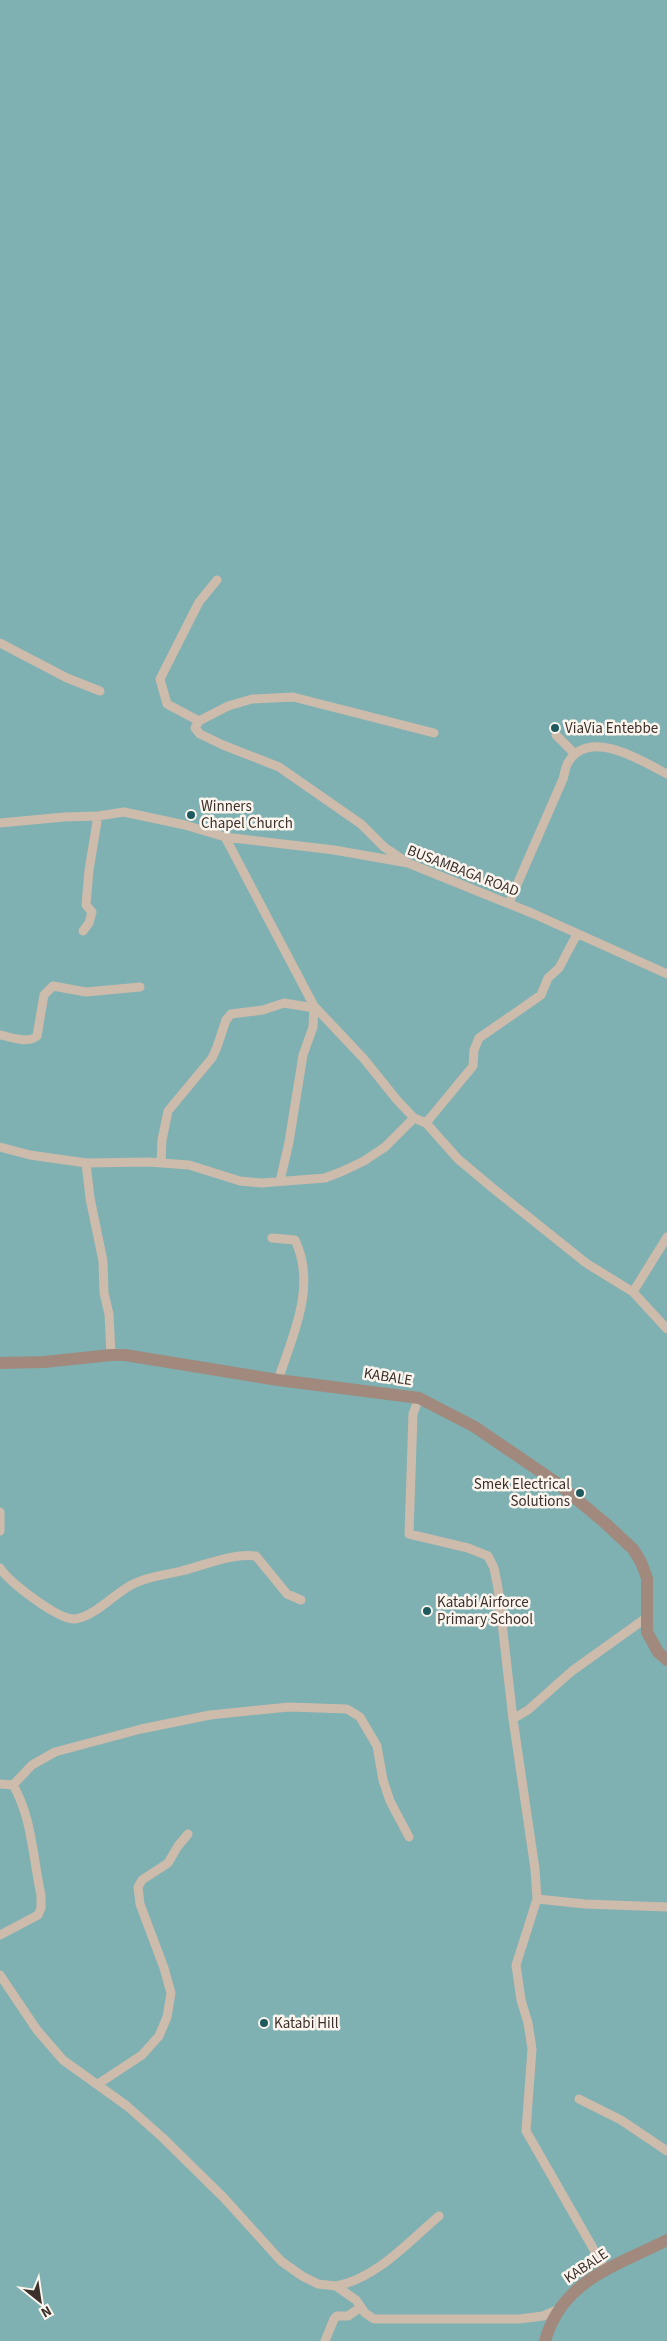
<svg xmlns="http://www.w3.org/2000/svg" width="667" height="2341" viewBox="0 0 667 2341" font-family="'Source Sans 3',sans-serif">
	<style>
		.water { fill: #7fb0b2 }
		.lines { fill: none; stroke-linecap: round; stroke-linejoin: round }
		.street { stroke: #cdbbac; stroke-width: 9 }
		.secondary { stroke: #a18a7d; stroke-width: 12 }
		.poi-dot { fill: #1f5a5e; stroke: #fbf5ee; stroke-width: 2 }
		.labels { text-anchor: middle; dominant-baseline: central; stroke-width: 5; stroke-linejoin: round; paint-order: stroke }
		.poi-label { font-size: 15px; fill: #3b302b; stroke: #fbf5ee; text-anchor: start }
		.street-label { font-size: 15px; fill: #3b302b; stroke: #fbf5ee }
	</style>
	<rect width="100%" height="100%" fill="#f4ebe1"/>
	<path class="water" d="M0,0h667v2341h-667z"/>
	<g class="lines">
		<path class="street" d="M0,643l67,35 33,13
			M199,721l-32,-17 -7,-25 39,-77 18,-22
			M556,735l19,19
			M0,823l64,-6 34,-1 26,-4 61,13 40,12 109,13 74,13 126,51 133,60
			M225,837l89,169 50,53 33,41 17,18 12,5 32,36 37,31 91,73 47,29 34,37
			M405,861l-21,-14 -23,-23 -82,-57 -56,-22 -23,-11 -5,-6 4,-7 29,-15 24,-7 41,-2 141,36
			M509,903l54,-124c2,-6 2,-13 6,-18 22,-33 73,0 98,13
			M83,931l6,-8 3,-11 -6,-7 3,-35 9,-54
			M0,1035c11,2 28,9 37,1l7,-41 9,-9 33,6 54,-5
			M426,1123l47,-57 1,-16 5,-12 62,-43 7,-17 11,-10 18,-34
			M0,1147l30,8 56,8 62,-1 41,3 51,16 21,2 64,-5 18,-7 21,-10 21,-14 29,-29
			M86,1163l4,35 13,63 1,32 5,21 2,41
			M161,1163l1,-23 6,-29 44,-53 5,-11 9,-27 5,-6 32,-4 21,-7 30,5
			M280,1181l9,-39 14,-87 10,-28 1,-21
			M272,1238l23,2c22,46 -2,95 -17,140
			M633,1292l34,-55
			M419,1398l-6,16 -4,120 59,14 20,8 6,12 4,20 15,131 22,150 2,30 -21,66 5,35 7,23 4,26 -6,82 79,138
			M0,1512v19
			M0,1568c9,14 58,52 75,51 19,-2 40,-26 58,-35 16,-8 32,-9 48,-13 25,-6 50,-18 75,-15l31,38 14,6
			M513,1719l15,-9 44,-39 74,-53
			M0,1784l13,1 19,-20 23,-13 86,-23 69,-14 79,-8 58,2 13,8 17,29 6,34 7,21 19,36
			M537,1899l48,5 82,3
			M0,1935l38,-20 3,-7v-13c-8,-36 -9,-78 -28,-110
			M0,1975l37,55 26,30 64,46 36,32 61,60 57,63 21,15 16,8 18,2 20,14 9,13 9,6h145l24,-3 14,-6
			M98,2084l44,-29 17,-19 8,-19 4,-24 -7,-25 -24,-64 -2,-17 4,-7 26,-17 10,-17 10,-12
			M579,2099l42,21 46,31
			M336,2286c41,-8 72,-44 103,-70
			M325,2341l9,-22 3,-3h11l13,-9"/>
		<path class="secondary" d="M0,1363l44,-1 67,-7h14l153,25 141,18 56,29 82,56 47,39 29,27 8,13 6,16v54l11,20 9,8
			M545,2341c17,-61 71,-75 122,-101"/>
	</g>
	<g class="poi-dot">
		<circle cx="555" cy="728" r="5"/>
		<circle cx="191" cy="815" r="5"/>
		<circle cx="580" cy="1493" r="5"/>
		<circle cx="427" cy="1611" r="5"/>
		<circle cx="264" cy="2023" r="5"/>
	</g>
	<g class="labels">
		<g class="poi-label">
			<text x="565" y="728">ViaVia Entebbe</text>
			<text x="201" y="806">Winners<tspan x="201" dy="17">Chapel Church</tspan></text>
			<text x="570" y="1484" text-anchor="end">Smek Electrical<tspan x="570" dy="17">Solutions</tspan></text>
			<text x="437" y="1602">Katabi Airforce<tspan x="437" dy="17">Primary School</tspan></text>
			<text x="274" y="2023">Katabi Hill</text>
		</g>
		<g class="street-label">
			<text transform="translate(463 871) rotate(21)">BUSAMBAGA ROAD</text>
			<text transform="translate(388 1377) rotate(9)">KABALE</text>
			<text transform="translate(586 2266) rotate(-34)">KABALE</text>
		</g>
	</g>
	<g transform="translate(40 2301) rotate(150)" stroke="#fbf5ee" stroke-width="4" paint-order="stroke">
	<path d="M0-4L9 19L0 12L-9 19Z" fill="#3b302b"/>
	<text y="-8" font-size="14" font-weight="bold" text-anchor="middle" fill="#3b302b">N</text>
	</g>
</svg>
